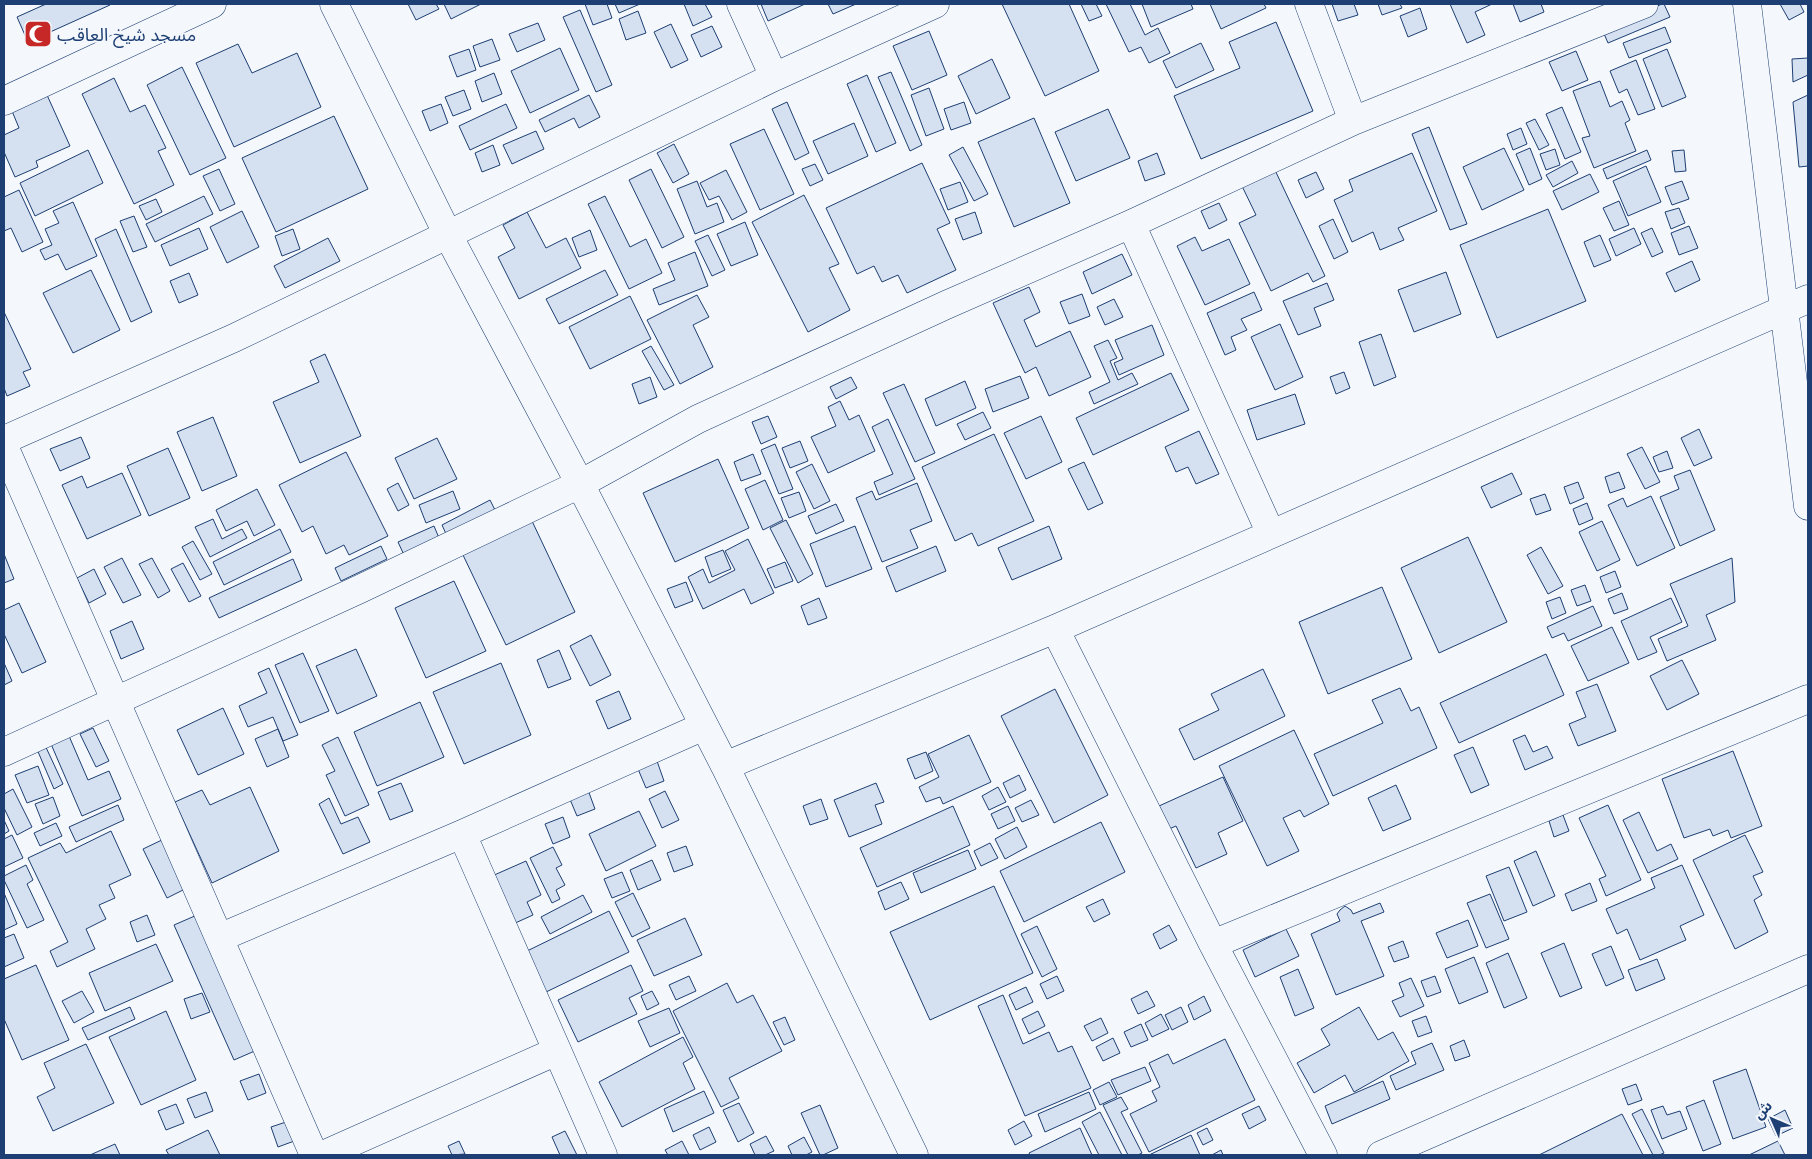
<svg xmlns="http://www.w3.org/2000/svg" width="1812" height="1159" viewBox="0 0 1812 1159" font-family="'PT Sans','Noto Sans Arabic',sans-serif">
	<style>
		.building { fill: #d5e0f0; stroke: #1d3f73 }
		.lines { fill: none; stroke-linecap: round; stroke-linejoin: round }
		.minor-casing { stroke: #1d3f73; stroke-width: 29 }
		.minor { stroke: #f4f7fb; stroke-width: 28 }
		.labels { text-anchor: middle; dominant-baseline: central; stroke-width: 4; stroke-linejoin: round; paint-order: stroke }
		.poi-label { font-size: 18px; fill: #1d3f73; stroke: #f4f7fb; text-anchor: start }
	</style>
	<rect width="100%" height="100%" fill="#f4f7fb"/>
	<path class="building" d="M46,4h63l1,1 -82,37 -11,-25z
		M408,4h28l3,5 -23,11z
		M444,4h37l-30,15z
		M585,4h22l5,14 -19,7z
		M615,4h25l-21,9z
		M684,4h21l7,13 -19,9z
		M761,4h44l-37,17z
		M828,4h28l-23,10z
		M1002,4h67l30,67 -54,25z
		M1081,4h15l6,12 -13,5z
		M1106,4h24l15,31 13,-7 12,25 -21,10 -8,-16 -12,5z
		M1142,4h49l2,5 -42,18z
		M1210,4h54l2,4 -45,21z
		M1332,4h22l4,11 -20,6z
		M1378,4h22l2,4 -20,7z
		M1450,4h42l-17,8 10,23 -18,8z
		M1513,4h28l3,8 -24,10z
		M1662,4h2l6,13 -62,26 -6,-14z
		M1780,4h20l4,8 -15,8z
		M1420,8l7,21 -19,8 -8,-21z
		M580,10l32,75 -16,7 -33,-75z
		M638,11l8,22 -20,7 -7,-21z
		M1276,22l37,89 -112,48 -27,-63 66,-28 -11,-26z
		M538,23l7,17 -28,12 -8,-18z
		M671,24l17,36 -17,8 -17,-36z
		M712,26l10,21 -21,10 -10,-22z
		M1665,27l6,15 -42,16 -6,-15z
		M929,31l18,44 -35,15 -19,-44z
		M492,39l8,21 -20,7 -7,-21z
		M1201,43l13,27 -38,18 -13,-27z
		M238,44l14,29 45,-20 24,54 -87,40 -38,-84z
		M560,48l19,42 -49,23 -19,-42z
		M469,49l7,21 -19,7 -8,-21z
		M1667,49l19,48 -24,10 -19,-48z
		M1576,51l12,29 -26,11 -13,-29z
		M1808,58v17l-15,7 -1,-23z
		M992,59l18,39 -34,16 -18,-38z
		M1636,60l19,49 -17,6 -11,-26 -8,4 -9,-22z
		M182,67l44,91 -36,17 -43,-90z
		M891,72l31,73 -12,6 -32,-74z
		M494,73l8,21 -20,8 -7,-21z
		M867,75l29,68 -20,9 -29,-68z
		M114,78l16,34 15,-7 21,43 -8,3 16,34 -40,19 -52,-110z
		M1600,81l10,26 12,-6 8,19 -5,3 11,28 -42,17 -12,-30 8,-2 -17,-45z
		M929,88l15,41 -18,7 -15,-41z
		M464,90l7,19 -18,7 -8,-19z
		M47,95l23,51 -34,15 2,6 -23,10 -11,-25v-17l15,-7 -7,-17z
		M589,95l11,22 -21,11 -5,-10 -29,14 -6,-12z
		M1808,95v71l-9,1 -6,-65z
		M787,102l22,51 -14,7 -23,-51z
		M964,102l7,21 -20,7 -7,-21z
		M441,104l7,19 -18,8 -8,-20z
		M506,104l11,24 -47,22 -11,-24z
		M1562,107l19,45 -16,7 -19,-45z
		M1108,109l22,49 -54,23 -21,-49z
		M334,116l34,73 -92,43 -34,-74z
		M1034,118l36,85 -56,24 -36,-85z
		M1535,119l14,26 -10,5 -13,-27z
		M854,123l14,33 -40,18 -15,-33z
		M1429,127l38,97 -17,6 -38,-96z
		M1521,128l6,16 -14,6 -6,-16z
		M764,129l30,65 -34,16 -30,-66z
		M536,131l8,18 -32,15 -9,-19z
		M674,144l15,30 -16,9 -16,-30z
		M493,145l7,20 -18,7 -7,-19z
		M963,147l25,47 -14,7 -25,-46z
		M1504,148l20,42 -42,20 -19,-43z
		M1530,148l12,31 -13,6 -13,-31z
		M1555,149l5,16 -14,5 -6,-16z
		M88,150l15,33 -68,33 -15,-33z
		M1647,150l4,10 -44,19 -4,-10z
		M1684,150l2,21 -11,1 -3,-21z
		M1157,153l8,21 -20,7 -7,-20z
		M1412,153l25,58 -39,17 6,12 -24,10 -7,-18 -21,10 -18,-42 19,-9 -4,-11z
		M1572,161l6,12 -25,14 -7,-12z
		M922,163l28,60 -13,6 19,41 -49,23 -9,-18 -16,7 -8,-16 -17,8 -31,-66z
		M815,164l8,16 -13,6 -8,-17z
		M1646,166l15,36 -33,14 -15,-35z
		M1274,168l51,108 -12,6 -5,-9 -37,18 -32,-68 17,-8 -15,-31z
		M219,169l16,35 -15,7 -17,-35z
		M651,169l33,68 -22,11 -33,-68z
		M726,170l21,42 -15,8 -13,-24 -10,4 -9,-17z
		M1316,172l8,17 -18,9 -8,-18z
		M1590,174l9,18 -37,18 -9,-19z
		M697,181l10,26 10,-4 7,19 -29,12 -18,-45z
		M1682,181l7,18 -17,6 -7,-18z
		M960,182l8,20 -20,8 -8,-21z
		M19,190l24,52 -21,10 -11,-24 -7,3v-34z
		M804,195l35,69 -10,4 21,42 -42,22 -56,-110z
		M204,196l9,18 -58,28 -9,-18z
		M605,196l25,51 16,-8 16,34 -33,16 -41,-85z
		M156,199l6,13 -16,8 -7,-14z
		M1619,201l10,24 -15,6 -11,-23z
		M73,202l24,54 -31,14 -8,-16 -13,6 -5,-10 12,-5 -7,-16 14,-6 -6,-12z
		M1219,203l8,17 -18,9 -8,-18z
		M1679,208l6,15 -14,6 -6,-17z
		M1548,209l38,92 -89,37 -37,-93z
		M242,211l17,36 -32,16 -17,-36z
		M527,212l19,36 20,-10 15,30 -62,31 -21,-42 17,-9 -12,-23z
		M975,212l7,21 -19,7 -8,-21z
		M134,216l13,31 -14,5 -13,-31z
		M1333,219l15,33 -14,7 -15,-33z
		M745,222l13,33 -27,11 -14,-32z
		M1689,226l9,22 -19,7 -8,-22z
		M199,228l9,21 -38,17 -9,-21z
		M1634,228l7,16 -25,12 -7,-17z
		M1652,228l11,24 -11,5 -11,-24z
		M116,229l36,83 -21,10 -36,-83z
		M293,229l7,20 -18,7 -7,-20z
		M590,230l7,20 -18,7 -7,-19z
		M708,235l17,35 -13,6 -17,-35z
		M1600,235l11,25 -17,7 -10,-25z
		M1195,237l7,14 27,-12 21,45 -45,21 -28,-59z
		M328,238l12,23 -55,27 -11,-22z
		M695,252l13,34 -49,19 -6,-16 22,-9 -7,-17z
		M1122,254l10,21 -40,19 -9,-22z
		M1692,261l8,19 -25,12 -9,-19z
		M91,270l29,60 -47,23 -30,-60z
		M605,270l13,25 -59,29 -13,-25z
		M1446,272l15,42 -47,18 -16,-42z
		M189,273l9,22 -19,8 -9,-22z
		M1327,283l7,17 -20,8 7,18 -23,9 -15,-34z
		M1029,287l11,25 -16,8 12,27 34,-16 21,46 -42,19 -13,-29 -11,6 -32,-70z
		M1254,292l8,18 -21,9 6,11 -16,7 5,13 -11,5 -18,-42z
		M1082,294l8,22 -21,8 -9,-22z
		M697,295l12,22 -16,8 20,42 -33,17 -33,-64z
		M630,296l21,43 -61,30 -21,-42z
		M1114,299l9,18 -18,8 -8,-18z
		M4,312l27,57 -8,3 7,14 -23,10 -3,-8z
		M1280,324l23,53 -28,13 -24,-53z
		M1152,325l12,30 -45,20 -5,-12 9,-4 -8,-19z
		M1381,334l15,43 -22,9 -15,-44z
		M1108,340l9,18 -7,3 8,19 14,-7 6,11 -44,20 -5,-12 21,-10 -16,-36z
		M651,346l23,39 -10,5 -22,-39z
		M325,354l36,82 -61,27 -27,-61 46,-20 -9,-21z
		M1344,372l6,16 -14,6 -6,-17z
		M1171,373l18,37 -96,45 -17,-37z
		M1020,376l9,22 -36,14 -8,-23z
		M650,377l7,20 -18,7 -7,-20z
		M851,377l6,11 -21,11 -6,-12z
		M965,381l11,27 -40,18 -11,-27z
		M904,384l31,69 -20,9 -32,-69z
		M1295,394l10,30 -48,16 -10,-30z
		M840,401l9,19 10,-5 16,36 -47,22 -17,-36 25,-11 -8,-19z
		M983,412l8,16 -26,12 -8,-16z
		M768,416l9,21 -16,7 -9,-22z
		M1041,416l21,46 -36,17 -22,-46z
		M213,417l24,59 -35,15 -25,-59z
		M888,419l27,60 -36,16 -5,-13 19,-8 -21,-47z
		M1699,429l13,29 -18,8 -13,-28z
		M1199,431l20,43 -23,10 -8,-17 -12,5 -11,-25z
		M994,434l40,87 -56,25 -6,-13 -17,8 -33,-74z
		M81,437l9,21 -30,13 -10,-22z
		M437,438l20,41 -43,20 -19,-41z
		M800,441l8,20 -18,7 -8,-20z
		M775,444l18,45 -14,5 -18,-44z
		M1642,447l18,35 -15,7 -18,-35z
		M168,448l22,50 -41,18 -22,-50z
		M1667,451l6,17 -14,4 -6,-15z
		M346,452l42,84 -39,19 -5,-10 -18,9 -13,-28 -11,6 -23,-47z
		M753,454l8,20 -20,7 -7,-19z
		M718,459l31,69 -74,34 -32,-69z
		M1084,462l19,41 -15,7 -20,-41z
		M812,464l18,37 -16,8 -18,-37z
		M1690,470l25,60 -35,16 -20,-49 19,-8 -5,-13z
		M1619,472l6,16 -15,5 -5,-16z
		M122,473l19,42 -54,24 -25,-54 20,-9 5,12z
		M1512,473l10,21 -31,14 -10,-21z
		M765,480l18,40 -20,10 -18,-41z
		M1578,482l6,16 -14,6 -6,-17z
		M398,483l11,22 -11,6 -11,-22z
		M917,483l15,38 -22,9 8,18 -36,14 -26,-64 16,-7 4,9z
		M257,489l18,36 -21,11 -7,-15 -21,10 -10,-21z
		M453,491l7,18 -34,14 -7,-18z
		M799,492l7,19 -17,7 -8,-20z
		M1545,494l6,16 -15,5 -6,-16z
		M1651,496l24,52 -38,18 -29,-61 15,-7 4,9z
		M490,500l6,12 -49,24 -5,-11z
		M1587,503l6,16 -14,6 -6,-16z
		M836,504l8,17 -28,13 -8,-18z
		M213,519l9,20 20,-10 5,9 -37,19 -15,-30z
		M786,520l27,54 -15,9 -28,-55z
		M532,521l43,91 -69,33 -43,-90z
		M1602,521l18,39 -23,11 -18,-39z
		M434,526l5,12 -35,17 -6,-13z
		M855,526l17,43 -46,18 -16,-43z
		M1049,526l13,33 -50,21 -14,-32z
		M280,529l11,23 -67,33 -11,-23z
		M1468,537l39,85 -68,31 -38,-85z
		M748,539l26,54 -23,11 -7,-15 -41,20 -15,-32 15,-8 6,14 26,-13 -10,-19z
		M193,541l19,33 -12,6 -18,-33z
		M381,546l6,13 -46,22 -6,-13z
		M936,546l10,25 -50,21 -10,-25z
		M1541,547l22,39 -15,8 -21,-39z
		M723,550l8,19 -19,8 -7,-20z
		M4,554l10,25 -10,4z
		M122,558l19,37 -18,8 -19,-36z
		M152,558l18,33 -12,7 -19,-34z
		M1732,558l3,44 -29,13 10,25 -49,21 -9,-22 30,-13 -18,-42z
		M293,559l9,21 -83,38 -10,-20z
		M785,562l8,19 -18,7 -8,-19z
		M183,563l18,33 -12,6 -18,-33z
		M94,569l12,25 -17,9 -12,-25z
		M1615,571l6,16 -15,6 -6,-16z
		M454,581l32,70 -60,27 -31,-70z
		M686,582l7,19 -18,7 -8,-19z
		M1585,585l6,16 -14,5 -6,-16z
		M1382,587l30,72 -84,35 -29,-72z
		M1622,593l6,16 -14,5 -6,-15z
		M1560,597l6,16 -14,6 -6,-17z
		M819,598l8,20 -19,7 -7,-19z
		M1671,598l11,24 -32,15 7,15 -19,8 -17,-39z
		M19,603l27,59 -24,11 -18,-39v-24z
		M1593,606l9,20 -34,15 -4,-8 -12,5 -5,-11z
		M132,621l12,28 -23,10 -11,-28z
		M1612,627l17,36 -41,18 -17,-35z
		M591,635l20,40 -21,11 -20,-40z
		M356,649l21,47 -40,18 -21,-48z
		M559,650l12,29 -23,9 -11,-28z
		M303,653l26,58 -29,12 -25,-58z
		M1546,654l18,41 -105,48 -19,-40z
		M1682,660l17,34 -32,16 -17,-34z
		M4,663l8,18 -8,4z
		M501,663l30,72 -67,29 -31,-72z
		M269,668l29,67 -15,6 -10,-24 -25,10 -9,-21 28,-13 -9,-20z
		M1263,669l22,47 -91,44 -15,-31 40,-19 -8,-16z
		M1597,684l19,47 -38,15 -9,-22 17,-7 -10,-25z
		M1400,688l11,23 8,-4 18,41 -104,48 -19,-42 69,-31 -11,-23z
		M1055,689l53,106 -54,28 -53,-107z
		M619,691l12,28 -23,10 -12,-28z
		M420,702l24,55 -67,29 -23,-54z
		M223,708l21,46 -46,21 -21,-45z
		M93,728l16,33 -13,6 -16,-33z
		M278,729l11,28 -22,10 -12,-28z
		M1294,730l35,74 -25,13 -4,-7 -17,8 16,33 -32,15 -48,-100z
		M969,735l22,47 -48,22 -3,-7 -14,5 -7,-15 20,-10 -11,-23z
		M1525,735l8,17 14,-6 6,12 -28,12 -12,-30z
		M69,736l19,44 21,-9 12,28 -39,17 -31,-72z
		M338,737l31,68 -24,11 -19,-41 9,-4 -13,-26z
		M44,743l19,41 -9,5 -18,-42z
		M1473,747l16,38 -18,8 -17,-38z
		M1733,751l29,75 -31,12 -3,-8 -15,6 -3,-7 -26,9 -22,-59z
		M926,752l7,19 -18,8 -8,-20z
		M657,761l7,20 -18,7 -8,-19z
		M38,766l11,29 -22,8 -12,-28z
		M1019,775l7,15 -16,8 -7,-15z
		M1223,777l20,44 -25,12 9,21 -31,14 -20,-42 -7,3 -10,-23z
		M401,783l12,28 -23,9 -12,-28z
		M876,783l8,19 -9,3 7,19 -33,13 -15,-37z
		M1396,785l15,34 -28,12 -15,-33z
		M250,787l29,64 -67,32 -37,-81 27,-12 8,15z
		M998,787l8,15 -17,8 -7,-14z
		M13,789l19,38 -15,8 -13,-27v-14z
		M588,790l7,19 -18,7 -8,-19z
		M665,791l14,29 -17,8 -13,-29z
		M53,797l7,19 -17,8 -8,-20z
		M329,798l12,26 17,-7 12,25 -27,12 -24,-50z
		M821,799l7,20 -18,6 -7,-19z
		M1031,800l8,15 -17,7 -7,-14z
		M118,805l6,15 -48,22 -7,-15z
		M1608,805l33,75 -35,16 -7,-17 7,-3 -27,-58z
		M953,806l17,39 -93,42 -17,-39z
		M1008,806l7,15 -17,8 -7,-15z
		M639,811l17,35 -50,25 -17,-37z
		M1639,812l18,39 14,-7 7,15 -30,14 -25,-53z
		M1563,815l6,16 -15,6 -5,-16z
		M563,817l7,20 -17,7 -8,-20z
		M4,820l5,11 -5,3z
		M1101,822l24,50 -101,50 -24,-51z
		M56,823l6,13 -22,10 -6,-13z
		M1017,827l10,20 -22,12 -10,-20z
		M111,831l20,44 -22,10 6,13 -16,7 7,14 -20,10 9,20 -38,18 -7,-16 18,-9 -40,-84 32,-15 6,10z
		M12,835l11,23 -19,9v-28z
		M1745,835l18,37 -10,4 9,19 -8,5 14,32 -33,17 -42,-89z
		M164,839l23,49 -20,10 -24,-49z
		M990,843l8,15 -17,8 -7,-15z
		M686,846l7,19 -19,7 -7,-19z
		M553,847l9,18 -6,3 9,17 -9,5 4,9 -8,4 -22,-45z
		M968,850l8,19 -55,24 -8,-20z
		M1536,851l19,45 -22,10 -19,-45z
		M652,860l9,20 -23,10 -8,-20z
		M526,861l15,34 -14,7 6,13 -20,9 -21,-48z
		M26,865l7,15 -6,4 17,36 -17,8 -23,-48v-4z
		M1682,865l22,50 -24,11 6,14 -46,20 -13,-31 -10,5 -11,-25 49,-21 -4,-10z
		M1509,867l18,45 -23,9 -18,-45z
		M622,872l8,19 -18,7 -8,-19z
		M901,882l8,17 -24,11 -7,-18z
		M1590,883l7,18 -25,10 -7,-17z
		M994,886l39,87 -103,47 -40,-88z
		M4,893l13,31 -13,6z
		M633,893l17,35 -18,9 -17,-35z
		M1490,894l19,45 -23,9 -19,-45z
		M583,895l9,17 -42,22 -9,-17z
		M1103,899l7,15 -16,8 -8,-15z
		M1380,903l4,9 -23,9 23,55 -48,19 -25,-61 29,-13 -3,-7 3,-4 5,-4 6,4 2,4z
		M609,911l20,41 -83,40 -19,-41z
		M147,915l8,20 -18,7 -7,-20z
		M197,915l60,135 -23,10 -60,-135z
		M685,918l17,37 -48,21 -17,-36z
		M1468,920l10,26 -31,12 -11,-25z
		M1169,925l8,15 -17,9 -7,-15z
		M1037,926l20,43 -15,8 -21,-43z
		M1286,929l13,27 -44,21 -12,-27z
		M14,934l10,24 -20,9v-29z
		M1403,941l6,16 -15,5 -6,-15z
		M1564,943l18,45 -22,9 -19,-44z
		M156,944l17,37 -68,30 -16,-38z
		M1611,946l13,32 -18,8 -14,-32z
		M1508,953l19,45 -23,10 -18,-45z
		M1474,957l14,35 -29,12 -14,-35z
		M1657,959l8,20 -29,12 -8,-21z
		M36,965l33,75 -47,20 -18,-41v-40z
		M631,965l12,26 -14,7 8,16 -59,28 -20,-42z
		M1298,969l16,39 -19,8 -15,-39z
		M689,976l7,15 -20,9 -7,-15z
		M1057,976l7,15 -17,8 -7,-15z
		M1435,976l6,16 -14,5 -6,-16z
		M1411,978l13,28 -24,11 -8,-16 12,-5 -5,-13z
		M727,983l10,20 16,-8 29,56 -53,27 10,20 -18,9 -48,-96z
		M1026,987l7,15 -17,8 -7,-15z
		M82,991l12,21 -20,11 -12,-22z
		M652,991l7,13 -12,6 -6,-14z
		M1147,991l8,15 -17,8 -7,-15z
		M202,993l8,19 -19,7 -7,-20z
		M1003,995l20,49 26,-12 9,20 14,-6 19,42 -66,28 -47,-110z
		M1204,996l7,15 -17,9 -6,-15z
		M130,1007l5,12 -47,21 -6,-12z
		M1181,1007l7,15 -16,8 -7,-15z
		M1359,1007l19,33 15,-8 16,29 -55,31 -9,-17 -31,18 -17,-30 33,-18 -9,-16z
		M669,1008l11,25 -30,14 -12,-26z
		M166,1011l30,69 -55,25 -32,-68z
		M1038,1011l7,15 -16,8 -7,-15z
		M1161,1014l8,15 -17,8 -7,-14z
		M1426,1016l6,16 -14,5 -6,-16z
		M785,1017l10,23 -11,5 -11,-23z
		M1101,1018l7,15 -16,8 -8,-15z
		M1141,1024l7,16 -17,7 -7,-15z
		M683,1037l10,20 -10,6 12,26 -73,38 -23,-45z
		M1113,1038l7,15 -17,8 -7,-14z
		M1225,1039l30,61 -106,52 -19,-38 27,-13 -5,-10 8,-4 -11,-24 19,-9 5,10z
		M1464,1040l6,16 -15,5 -5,-15z
		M1432,1043l12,27 -48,20 -6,-14 26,-12 -5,-12z
		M86,1044l28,59 -61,28 -16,-34 18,-9 -11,-25z
		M1145,1067l6,14 -33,14 -7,-15z
		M1746,1069l20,58 -33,12 -20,-58z
		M259,1074l7,19 -18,7 -8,-19z
		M1383,1081l7,18 -58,25 -7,-18z
		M1109,1082l8,15 -17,8 -7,-15z
		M1636,1084l6,16 -14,5 -6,-16z
		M704,1091l10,22 -41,19 -9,-23z
		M206,1092l7,19 -18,7 -8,-19z
		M1089,1092l7,17 -51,23 -7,-18z
		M1121,1097l7,12 -7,3 21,41 -4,2h-10l-25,-50z
		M1704,1100l17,44 -18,7 -17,-44z
		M739,1103l15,30 -16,9 -15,-32z
		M176,1104l8,19 -18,7 -8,-19z
		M820,1105l18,43 -15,7h-3l-19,-42z
		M1259,1106l7,14 -17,9 -7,-15z
		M1663,1106l4,9 13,-4 7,18 -25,10 -11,-29z
		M1642,1109l22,44 -5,2h-6l-21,-41z
		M1785,1110l8,18 -17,8 -8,-17z
		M1100,1112l22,43h-23l-17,-33z
		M1622,1114l21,41h-104z
		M289,1121l8,19 -19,7 -7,-20z
		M1024,1121l8,15 -17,9 -7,-15z
		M709,1127l7,15 -16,8 -7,-15z
		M1080,1128l12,27h-62l-1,-2z
		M1207,1128l6,12 -10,5 -6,-12z
		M208,1130l12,25h-51l-3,-5z
		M565,1131l12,24h-17l-8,-18z
		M1191,1135l9,20h-51z
		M766,1136l8,15 -9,4h-10l-5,-11z
		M804,1137l8,15 -6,3h-14l-4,-9z
		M459,1141l6,13 -13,1 -4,-9z
		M682,1141l7,14h-21l-3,-5z
		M1778,1141l7,14h-36z
		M115,1144l5,11h-30z
		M1221,1150l2,5h-11z"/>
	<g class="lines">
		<defs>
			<path id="minor" d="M334,4l114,231 132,249 145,282 189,389
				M741,4l33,73
				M1309,4l44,117
				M1747,4l61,502
				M4,101l208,-97
				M1131,224l140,310
				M4,440l230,-102 540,-261 161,-73
				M4,446l310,709
				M1055,629l158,315 110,211
				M4,752l356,-163 220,-105 118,-65 248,-114 185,-81 222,-103 291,-117
				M725,766l330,-137 753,-330
				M462,834l141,321
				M219,938l243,-104 242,-108
				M1213,944l595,-245
				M323,1155l234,-104
				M1381,1155l427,-186"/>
		</defs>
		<use href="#minor" class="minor-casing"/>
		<use href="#minor" class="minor"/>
	</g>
	<defs>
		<symbol id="mosque-square" viewBox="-11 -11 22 22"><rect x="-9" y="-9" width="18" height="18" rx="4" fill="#c62828" stroke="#f4f7fb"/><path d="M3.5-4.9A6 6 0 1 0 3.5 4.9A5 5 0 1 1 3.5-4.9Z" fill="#fff"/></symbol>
	</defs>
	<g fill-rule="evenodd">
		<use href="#mosque-square" x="22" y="18" width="32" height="32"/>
	</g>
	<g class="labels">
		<g class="poi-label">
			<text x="57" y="34">مسجد شيخ العاقب</text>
		</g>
	</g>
	<rect width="1812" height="1159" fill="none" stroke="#1d3f73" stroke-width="10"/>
	<g transform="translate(1772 1119) rotate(315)" stroke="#f4f7fb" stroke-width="4" paint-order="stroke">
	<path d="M0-4L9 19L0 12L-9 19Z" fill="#1d3f73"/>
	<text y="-8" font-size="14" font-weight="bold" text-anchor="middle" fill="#1d3f73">ش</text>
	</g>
</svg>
